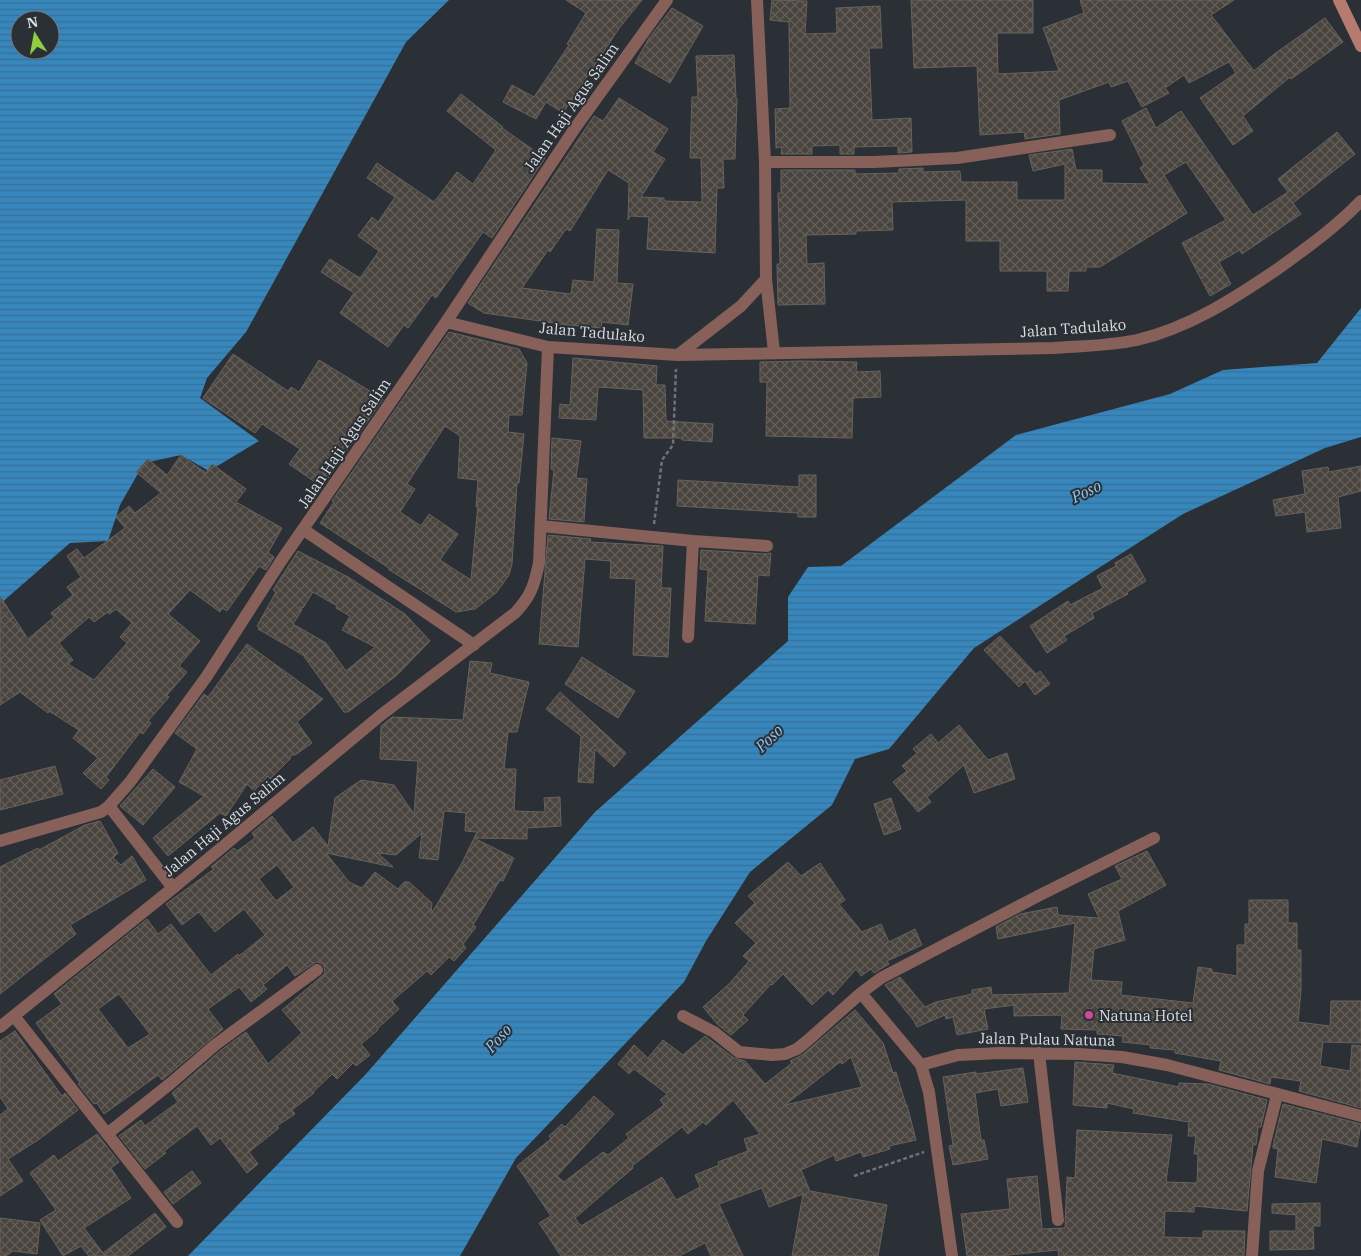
<svg xmlns="http://www.w3.org/2000/svg" width="1361" height="1256" viewBox="0 0 1361 1256" font-family="'IBM Plex Serif',serif">
	<style>
		.water { fill: url(#water-rules); fill-rule: evenodd }
		.building { fill: url(#building-cross-hatch); stroke: #68625c; fill-rule: evenodd }
		.lines { fill: none; stroke-linecap: round; stroke-linejoin: round }
		.path { stroke: #6e7377; stroke-width: 2.5; stroke-dasharray: 4 2.5; stroke-linecap: butt }
		.minor { stroke: #866059; stroke-width: 12 }
		.secondary { stroke: #b67a6f; stroke-width: 12 }
		.hotel-dot { fill: #d1479c; stroke: #2a3035; stroke-width: 2 }
		.labels { text-anchor: middle; dominant-baseline: central; stroke-width: 4; stroke-linejoin: round; paint-order: stroke }
		.street-label { font-size: 15px; fill: #dbdee2; stroke: #2a3035 }
		.poi-label { font-size: 15px; fill: #dbdee2; stroke: #2a3035; text-anchor: start }
		.water-label { font-size: 16px; font-style: italic; fill: #90caf5; stroke: #2a3035 }
	</style>
	<defs>
		<pattern id="water-rules" width="6" height="5" patternUnits="userSpaceOnUse" patternTransform="scale(1.25)"><rect width="6" height="5" fill="#3687be"/><path d="M0 2.5h6" fill="none" stroke="#3a6f93"/></pattern>
		<pattern id="building-cross-hatch" width="8" height="8" patternUnits="userSpaceOnUse" patternTransform="scale(1.25)"><rect width="8" height="8" fill="#4a443f"/><path d="M0 0l8 8M0 8l8-8" fill="none" stroke="#645f5a"/></pattern>
	</defs>
	<rect width="100%" height="100%" fill="#2a3035"/>
	<path class="water" d="M0,0h449l-43,42 -160,290 -39,46 -7,20 59,43 -50,30 -28,-16 -37,8 -24,42 -12,36 -38,2 -70,61zM20,20h30v30h-30z
		M1361,308v129l-36,11 -142,66 -209,134 -85,101 -34,10 -23,46 -82,67 -44,69 -22,41 -168,176 -56,98h-272l178,-182 229,-262 193,-171v-44l20,-30 33,-1 175,-131 154,-41 53,-24 94,-7z"/>
	<path class="building" d="M566,0h76l-22,27 -57,86 -17,-11 -10,17 -33,-17 9,-17 22,12 35,-52 -2,-1 19,-31z
		M772,0l35,1 -2,33 32,-1 -1,-25 44,-2 2,42h-13l3,72 39,-2 1,34 -14,1v-7l-44,1v7h-14v-9l-28,1v8h-31l1,-7 -6,1 -1,-39 15,-1 -1,-86 -19,-2z
		M911,0h122v33h-36l1,41 61,-3 -16,-43 41,-15 -4,-13h154l-23,15 43,56 19,-16 52,-37 18,24 -52,37 -1,-2 -47,39 10,15 -20,14 -33,-47 36,-25 -7,-11 -40,21 -5,-8 -19,13 4,5 -27,14 -14,-26 -17,6 -2,-5 -50,18 1,34 -35,5 -1,-7 -44,3 -3,-69 -63,2z
		M672,8l31,18 -33,57 -35,-20 14,-25z
		M734,55l2,43 1,1 -2,60h-12l1,29h-7l-2,65 -68,-4 2,-32 -19,-1 -2,4 1,-37 -21,-13 -38,61 -4,-2 -16,23 -2,-2 -26,38 49,6 2,-14 21,2 3,-53 22,1 -2,53 16,1 -5,41 -26,-3 -1,6 -33,-3 -84,-12 -16,-10 126,-187 9,5 16,-23 49,31 -15,23 12,7 -24,38 23,1v3l38,1 -1,-44h-11l2,-61h6l-2,-41z
		M461,94l42,33 -1,1 43,30 -53,80 -9,-6 -47,66 -4,-3 -24,33 -4,-3 -16,22 -48,-34 14,-20 -33,-21 9,-13 30,19 19,-27 -21,-15 14,-19 6,5 17,-25 -28,-19 10,-15 57,39 23,-30 16,12 23,-34 -49,-39z
		M1146,108l10,20 25,-17 72,104 35,-23 -10,-13 59,-47 18,22 -62,49 8,11 -59,40 -2,-4 -21,12 12,22 -21,12 -28,-53 44,-23 -40,-58 -22,13 23,38 -87,54h-14v4h-17l-1,20h-21v-20h-47v-30h-34v-41l-74,2 1,28 -37,1v3l-50,1 1,29 17,-1 1,41 -47,1 -1,-41h3l-2,-71h3v-23h74v4l44,-1v-4l24,-1v4l37,-1 1,11h56v18h48v-36l-32,7 -4,-16 43,-6 4,21h26v13l48,1 -10,-16 4,-3 -22,-44z
		M449,332l70,17 8,14 -5,52h-13l-1,17 16,2 -5,49h-2l-5,81 -3,11 -13,18 -21,16 -19,3 -68,-43 1,-1 -69,-45 14,-21 -2,-1zM445,426l15,10 -2,42 20,2 -2,27 2,-3 -7,76 -31,-20 18,-26 -29,-20 -8,12 -21,-14 15,-23 -8,-5z
		M233,354l55,37 3,-4 8,5 20,-32 64,39 -61,88 -33,-23 11,-15 -38,-25 -7,9 -52,-35z
		M573,358l84,8 -1,19h9l1,36 47,3 -1,18 -30,-2v-2h-38l-1,-48 -45,-3 -2,33 -37,-2 1,-14 10,1z
		M802,361l55,1 -1,10 24,-1 1,26 -28,1 -1,40 -86,-2 1,-54h-7v-20z
		M552,438l29,3 -5,37 11,1 -3,43 -35,-3 5,-49 -3,-1z
		M181,455l25,18 6,-9 34,25 -10,13 46,26 -14,25 6,4 -8,13 -7,-4 -32,45 -5,-3 -2,4 -30,-22 -22,24 32,27 -21,25 8,6 -20,23 2,2 -21,24 3,2 -8,11 -3,-2 -34,45 3,3 -8,9 -18,-16 15,-15 -25,-20 6,-8 -30,-19 -1,2 -28,-21 -20,13v-109l28,43 26,-22 -3,-4 22,-18 -6,-8 14,-10 -14,-21 10,-7 7,9 41,-30 -9,-11 13,-11 6,7 26,-20 -25,-21 12,-13 19,16zM116,609l16,14 -12,14 7,6 -33,37 -26,-16 5,-4 -14,-17 30,-26 5,5 14,-10 1,2z
		M1361,466v25l-23,6 3,31 -34,4 -2,-20 -29,4 -3,-16 32,-6 -3,-23 26,-4 1,5z
		M799,475h17v42h-18v-4l-121,-7 1,-26 121,7z
		M548,535l43,4 -1,3 73,4 -2,42h10l-3,69 -35,-2 3,-76 -26,-1 1,-17 -26,-2 -7,88 -39,-3z
		M701,550l65,4 5,-1 -2,23 -11,-1 -3,49 -50,-3 3,-51 -8,-1z
		M298,551l50,26 57,37 25,27 -34,35 -48,36h-4l-41,-57 -45,-26 1,-2 -2,-1 19,-34 -3,-2zM313,592l24,14 -1,2 14,8 -8,14 33,17 -29,24 -20,-28 -33,-19 9,-14 -2,-3 3,1z
		M1131,554l15,27 -19,11 1,2 -36,19 2,5 -30,18 3,4 -20,13 -17,-27 38,-25 2,4 33,-17 -6,-12 19,-10 -1,-3z
		M1000,636l36,38 4,-3 10,13 -15,11 -10,-14 -6,6 -35,-37z
		M247,644l76,55 -26,23 15,21 -17,12h-4l-1,4 -20,20 -2,-3 -14,15 -7,-7 -21,32 -6,-3 -52,43 -15,-18 51,-42 -25,-14 18,-33 -22,-16 29,-39 4,3z
		M582,657l53,34 -17,27 -53,-34z
		M470,661l22,2 -2,10 39,9 -12,50h-9l-4,37h12l-2,42 31,1 -1,-14 16,-1 1,29 -34,2v11l-53,-1 3,-6 -12,-1 1,-18 -22,-2 -6,49 -19,-2 3,-25 -26,22 -18,-2 15,14 -67,-14 23,29 13,6 13,-16 23,17 6,-7h5l23,21 -1,11 31,-51 12,-25 40,20 -11,23 -3,-1 -27,45 3,2 -13,17 3,4 -12,13 -5,-4 -18,18 -4,-4 -35,30 7,8 -22,20 1,1 -17,14 9,11 -14,11 -3,-3 -16,16 -5,-5 -19,18 1,1 -22,17 3,4 -18,12 2,2 -30,24 9,12 -11,9 -27,-35 -9,7 -14,-19 -33,25 2,2 -21,16 -26,-33 22,-16 4,6 33,-24 -6,-9 48,-42 26,-19 22,32 34,-31 -20,-23 40,-34 3,-3 -1,-7 -3,-3 -5,-1 -21,14 -8,-11 -24,20 4,4 -16,13 -12,-15 -31,22 15,20 -61,51 -4,-5 -54,39 -7,-11 -3,1 -16,-20 2,-1 -44,-60 26,-19 -8,-10 93,-75 11,15 13,-10 40,51 27,-21 1,2 26,-21 -21,-26 -29,23 -16,-20 -17,13 -16,-21 48,-35 -3,-2 23,-19 3,3 18,-13 -3,-5 20,-17 21,27 20,-16 15,19 7,-48 26,-18 33,5 20,29 4,-53 -38,-2 1,-33 11,-9 71,3zM277,865l17,22 -18,14 -17,-22zM119,994l31,40 -22,14 -30,-39z
		M560,692l66,61 -12,14 -19,-18 -2,34 -15,-1 3,-46 -35,-27z
		M959,725l29,35 19,-7 8,26 -41,14 -10,-28 -37,32 4,5 -13,10 -25,-30 14,-11 -5,-5 15,-13 -4,-4 18,-15 7,9z
		M55,766l8,28 -63,16v-30z
		M153,769l22,18 -32,38 -23,-19z
		M891,798l10,31 -17,6 -10,-31z
		M100,821l18,32 -5,5 8,7 11,-9 14,24 -76,45 6,9 -76,60v-127l38,-19 1,2 46,-25z
		M1147,851l19,34 -48,26 7,29 -31,9 -3,31 31,2 -1,13 72,8 5,-36 14,2v3l25,4v-31h8v-21h4v-24h39v23h9v27h4v40l-3,32 32,4 1,-25h30v42l-38,-1 -3,24 30,5 2,-26 9,1v62l-62,-17 2,-10 -30,-4 -1,7 -51,-14 2,-9 -46,-8v-3l-25,-2 1,-3 -29,-3 1,-6 -26,-2v-4l-36,-1 1,-14 -48,1v-11l-30,4 4,20 -31,6 -4,-18 -7,2 -1,-4 -28,12 -3,-6 -29,-36 15,-8 25,30 11,-5 36,-8v-4l19,-3 1,8 77,-2 6,-70 -77,16 -2,-12 24,-13 37,-7 1,8 41,3 -11,-24 34,-15 -7,-13z
		M788,862l13,14 19,-13 25,37 -6,4 23,28 19,-8 8,18 26,-13 7,16 -35,16 2,3 -15,9 -3,-4 -10,7 -5,-7 -23,26 -5,-5 -16,15 -29,-31 -11,11 -1,-1 -28,31 5,5 -17,15 -13,-10 -15,-18 26,-23 20,-23 -6,-5 13,-13 -21,-20 20,-20 -7,-7z
		M855,1010l28,33 10,30 3,-1 10,33h1l9,35 -27,6 1,3 -27,8 -2,-5 -25,9 -2,-6 -33,15 9,21 77,14 -9,51h-86l11,-62 -34,13 -7,-19 -43,16 24,52h-32l-6,-13 -26,13h-118l-22,-33 12,-7 -34,-50 34,-27 -2,-3 13,-12 3,3 29,-31 20,18 -57,62 7,6 39,-30 5,3 21,-17 -3,-4 38,-29 -4,-5 7,-6 -33,-25 -5,5 -11,-10 16,-19 14,13 15,-18 20,15 22,-19 29,22 11,3 20,23 27,-21 -2,-2 12,-6zM851,1057l11,30 -77,18 55,-43 2,2zM733,1100l27,34 -16,5 4,12 -30,11 1,3 -24,10 5,12 -24,13 -14,-23 -81,49 -6,-8 58,-50 -1,-2 50,-39 6,7 15,-12 3,3z
		M15,1031l47,65 3,-3 13,17 -40,30 -30,19 15,22 -23,15v-81l8,-6 -8,-12v-56z
		M1075,1062l39,3 -2,8 67,14v-4l29,1 59,16 -6,27h-3l-2,18h-3l-6,66 -53,-5v6l-29,-1 -1,26 39,1v-7h42l-1,25h-185l-1,-6 -59,6h-32l-6,-42 49,-5 -3,-30 30,-3 5,53 23,-1 2,-51 8,1 2,-48 95,5 -6,47 31,1 1,-29h-4l2,-18h-8l1,-14 -56,-9 1,-4 -27,-6v5l-34,-3z
		M1023,1068l5,34 -27,4 -3,-17 -23,4 6,47h3l4,19 -35,6 -4,-19 4,-1 -10,-68 33,-5v2z
		M1283,1104l78,20 -4,23 -35,-8 -6,44 -41,-6 3,-28 -5,-1v-2z
		M97,1134l22,28 -8,6 20,30 -47,30 19,25 52,-40 11,14 -38,29h-39l-8,-10 -18,10 -23,-36 16,-10 -26,-37 24,-18 4,6z
		M192,1171l9,12 -28,21 -9,-12z
		M1320,1203v23h-7l1,23 -44,1v-19h26v-16l-24,-2v-9z
		M0,1218l40,5 -3,31 -24,-3 -7,5h-6z"/>
	<g class="lines">
		<path class="path" d="M654,524l8,-64 11,-15 3,-76
			M854,1176l70,-24"/>
		<path class="minor" d="M765,162h109l83,-4 153,-23
			M766,279l8,73
			M446,322l102,25 130,8 375,-7c28,-2 56,-2 84,-8 52,-12 98,-42 142,-72 29,-21 57,-41 82,-67
			M678,355l63,-49 25,-27 -1,-117 -8,-162
			M541,526l152,15 74,5
			M304,530l170,115
			M688,637l5,-96
			M109,806l64,82
			M0,841l101,-29 8,-6 21,-24 77,-106 74,-115 165,-239 129,-194 92,-128
			M861,993l60,72
			M14,1016l163,206
			M683,1016l31,16 25,20 33,3 13,-1 12,-5 10,-8 54,-48 20,-15 157,-82 116,-58
			M0,1027l173,-139 208,-173 134,-102c16,-17 19,-27 24,-50l9,-216
			M1039,1053l19,167
			M107,1134l64,-51 44,-38 102,-75
			M952,1256l-23,-164 -8,-27 37,-10 42,-2 79,1 43,3 45,8 194,51
			M1252,1256l6,-85 19,-76"/>
		<path class="secondary" d="M1339,0l22,46"/>
	</g>
	<circle class="hotel-dot" cx="1089" cy="1015" r="5"/>
	<g class="labels">
		<g class="street-label">
			<text transform="translate(571 107) rotate(-55)">Jalan Haji Agus Salim</text>
			<text transform="translate(1073 328) rotate(-4)">Jalan Tadulako</text>
			<text transform="translate(592 332) rotate(5)">Jalan Tadulako</text>
			<text transform="translate(344 443) rotate(-56)">Jalan Haji Agus Salim</text>
			<text transform="translate(224 824) rotate(-40)">Jalan Haji Agus Salim</text>
			<text transform="translate(1047 1039) rotate(1)">Jalan Pulau Natuna</text>
		</g>
		<g class="poi-label">
			<text x="1099" y="1015">Natuna Hotel</text>
		</g>
		<g class="water-label">
			<text transform="translate(1086 491) rotate(-26)">Poso</text>
			<text transform="translate(769 738) rotate(-44)">Poso</text>
			<text transform="translate(498 1038) rotate(-49)">Poso</text>
		</g>
	</g>
	<g transform="translate(35 35) rotate(349)"><circle r="24" fill="#2a3035" stroke="#71767a"/>
	<path d="M0-4L9 19L0 12L-9 19Z" fill="#90cd41"/>
	<text y="-8" font-size="14" font-weight="bold" text-anchor="middle" fill="#dbdee2">N</text>
	</g>
</svg>
